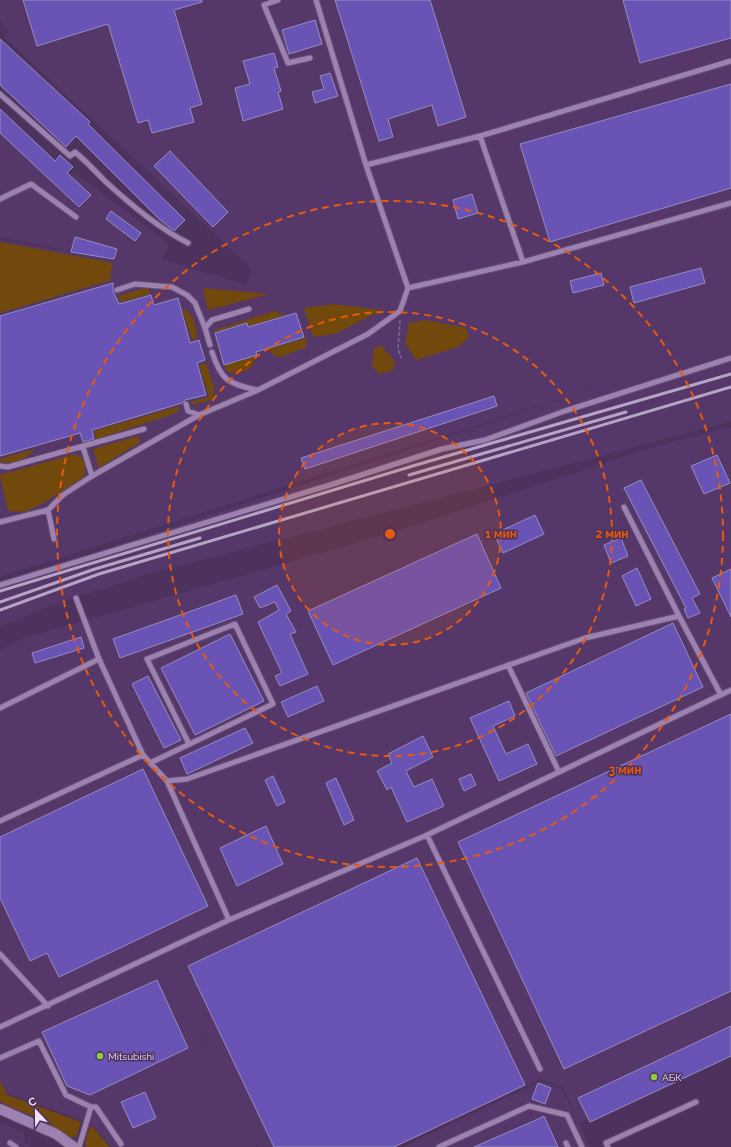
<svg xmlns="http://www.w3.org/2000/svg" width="731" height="1147" viewBox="0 0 731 1147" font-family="Raleway,sans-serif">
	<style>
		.built { fill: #553869 }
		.green { fill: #72490c }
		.building { fill: #6953b5; stroke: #948dc1 }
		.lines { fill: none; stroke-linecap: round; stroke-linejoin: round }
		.service-casing { stroke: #665175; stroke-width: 7 }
		.minor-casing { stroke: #665175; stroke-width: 12 }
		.path { stroke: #816a8f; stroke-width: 1.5; stroke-dasharray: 4 2; stroke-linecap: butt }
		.service { stroke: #9d81b1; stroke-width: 5 }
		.minor { stroke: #9d81b1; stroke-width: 10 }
		.rail { stroke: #b6a4c4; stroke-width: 3 }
		.ring { fill: none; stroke: #e8590c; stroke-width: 2; stroke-dasharray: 7 5 }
		.poi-dot { fill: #8ecd42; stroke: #4c325c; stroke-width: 1.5 }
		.labels { text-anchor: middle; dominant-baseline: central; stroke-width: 3; stroke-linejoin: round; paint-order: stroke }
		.poi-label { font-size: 10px; fill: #f0e2fc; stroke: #4c325c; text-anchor: start }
		.centre { fill: #e8590c; stroke: #4c325c; stroke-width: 2 }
		.ring-label { font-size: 12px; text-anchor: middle; font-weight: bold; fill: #e8590c; stroke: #4c325c; stroke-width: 3; stroke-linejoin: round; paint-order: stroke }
	</style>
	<rect width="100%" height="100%" fill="#4c325c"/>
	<path class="built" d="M0,0h731v422l-579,151 -94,30 -58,24v-43l601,-198 -601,191v-337l115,20 -115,-23v-126l72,64 2,-3 95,72 -7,15 84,26 6,-16 -248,-232 5,-5 -9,-12z
		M731,427v630l-142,66 -2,-4 -8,4 11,24h-187l138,-66 21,8 16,31 -14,-32 -24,-9 -144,68h-138l-69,-141 68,141h-145l-22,-24 -84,-30 -6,-13v-430l20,-11 364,-104 276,-90z
		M0,1123l24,9 1,11 6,4h-31z"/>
	<path class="green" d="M0,242l113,21 -3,14 2,3 -112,33z
		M148,287l2,7 -30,8 -2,-6z
		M203,288l66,6 -61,16z
		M333,304l49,6 -47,24 -22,3 -9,-29z
		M182,309c12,2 14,18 15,29l-5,2z
		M275,311l7,3v2l-33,10 -2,-4 -32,10 -1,-2z
		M425,320l41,8 3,9 -11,10 -42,13 -11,-17 4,-20z
		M307,338l-1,9 -25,10 -6,-1 -8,-7z
		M381,345l14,17 -2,8 -13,4 -8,-8 2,-18z
		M257,356l-6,12 -15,6 -10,-3 -1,-6z
		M206,363l8,24 -1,12 -20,6 -3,-3 19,-5 -10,-32z
		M179,406v4l-8,5 -75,24 -2,-8z
		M138,436l2,6 -41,26 -6,-19z
		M34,449c-3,9 -25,17 -34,12v-2z
		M74,454c13,3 12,12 10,23l-44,28 -16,7 -16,-1 -8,-36z
		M0,1081l7,14 74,27 -5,15h-5l-38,-21 -29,-12 -4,-4z
		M91,1125l19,22h-24l-1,-6z"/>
	<path class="building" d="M23,0h179v2l-28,8 28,94 -12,4 4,14 -42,11 -4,-13 -10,3 -30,-99 -71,22z
		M335,0h95l36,117 -28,9 -6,-21 -44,14 5,18 -14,4z
		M623,0h108v38l-91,25z
		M315,20l7,24 -33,10 -7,-24z
		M0,39l90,83 -2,2 97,96 -11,11 -15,-12 -83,-83 -10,11 -66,-62z
		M274,53l4,14 -4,1 7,23 -3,1 5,17 -40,12 -8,-33 15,-4 -7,-23z
		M330,73l8,23 -23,7 -3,-11 12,-3 -4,-13z
		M731,84v104l-181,54 -30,-98z
		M0,109l55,52 5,-6 13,12 -6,6 24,22 -12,12 -79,-74z
		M170,151l58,61 -15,15 -59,-61z
		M472,194l6,19 -20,6 -5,-19z
		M111,211l30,22 -6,8 -29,-22z
		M75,237l42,12 -3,10 -43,-7z
		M701,268l4,15 -71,20 -4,-16z
		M601,273l3,12 -31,8 -3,-12z
		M113,283v8l6,13 32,-9 3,10 24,-7 12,45 9,-3 6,20 -8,3 9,32 -21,5 -3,3 -90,27 2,9 -11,3 -3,-9 -80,23v-140z
		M296,313l8,24 -48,15 1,3 -33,10 -9,-32 32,-10 1,4z
		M494,396l3,10 -192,63 -4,-11z
		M717,455l13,28 -26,11 -13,-28z
		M641,480l59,114 -8,4 8,15 -12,5 -4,-9 2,-1 -62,-120z
		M535,515l9,19 -41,19 -9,-19z
		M477,534l24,54 -168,77 -25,-54z
		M621,538l7,18 -17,7 -7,-18z
		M637,568l14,31 -15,7 -14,-30z
		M731,569v48l-19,-39z
		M277,585l14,26 -5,3 10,18 -6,2 18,40 -28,12 -5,-10 7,-3 -24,-51 21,-12 -4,-8 -15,6 -6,-11z
		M236,595l7,19 -123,44 -7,-19z
		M673,623l30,64 -147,69 -30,-63z
		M230,634l34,67 -69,34 -34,-67z
		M81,637l3,11 -49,15 -3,-10z
		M148,676l33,64 -17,8 -32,-64z
		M317,686l7,15 -36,16 -7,-15z
		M509,701l6,15 -22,10 13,28 22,-10 9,20 -38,17 -29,-63z
		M731,714v277l-167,78 -106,-227z
		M245,728l8,15 -66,31 -7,-16z
		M423,736l10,21 -27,14 8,16 18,-8 12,27 -37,16 -16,-35 -4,3 -10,-19 15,-8 -4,-9z
		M143,769l65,137 -149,71 -12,-24 -17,8 -30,-63v-61z
		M471,774l5,11 -12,6 -5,-12z
		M273,776l12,26 -8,4 -12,-26z
		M336,778l18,42 -10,5 -18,-42z
		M266,826l17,38 -46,22 -17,-38z
		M417,858l108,227 -131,62h-120l-86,-181z
		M157,980l31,68 -98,47 -23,-9 -25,-54z
		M731,1026v30l-141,66 -12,-24z
		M538,1083l13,5 -6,16 -13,-5z
		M145,1092l11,26 -23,10 -12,-26z
		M544,1116l14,31h-84l62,-27z"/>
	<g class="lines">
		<defs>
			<path id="service" d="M278,0l-14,5 24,58 22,-5
				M0,94l70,62 5,-4c11,9 21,20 31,30 25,23 52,46 82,61
				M480,136l43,126
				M366,165l114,-29 251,-75
				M0,199l31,-15 45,33
				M408,288l115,-26 208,-59
				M117,290l18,-6 37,3 15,8 8,8 10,25
				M210,345l-5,-17 7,-8 37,-11
				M212,352c9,28 16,32 45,38
				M186,404l2,7 11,4
				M83,447l9,29
				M0,466l8,1 136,-38
				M624,507l55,109
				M0,522l48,-12
				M54,539l-6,-29 15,-15 29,-19 107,-61 59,-25 110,-56 32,-23 8,-23 -42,-123 -50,-165
				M0,585l330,-100 112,-36 43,-9 80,-29 166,-53
				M508,665l51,107
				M0,708l99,-49
				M150,763l123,-59 -38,-80 -88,35 42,85
				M167,781l20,-2 398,-141 94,-22 42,79
				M0,821l143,-66
				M427,835l113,234
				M229,920l198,-85 304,-145
				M0,954l48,52
				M0,1027l229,-107 -62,-139 -24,-26 -44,-96 -23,-61
				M0,1058l39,-17 27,54 25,12h5l25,37
				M10,1143l6,4
				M566,1143l2,4
				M79,1147l12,-40
				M439,1147l90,-41 38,9 15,32
				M608,1147l-2,-4 90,-41"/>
			<path id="minor" d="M0,1109l56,25 18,13"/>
		</defs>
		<use href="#service" class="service-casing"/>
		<use href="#minor" class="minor-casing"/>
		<path class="path" d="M400,320l-2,29 3,9"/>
		<use href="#service" class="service"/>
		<use href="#minor" class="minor"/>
		<path class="rail" d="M409,475l217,-63
			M0,591l416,-126 315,-91
			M0,602l95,-33 105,-31
			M0,610l99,-36 632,-187"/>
	</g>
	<circle cx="390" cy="534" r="111" fill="#e8590c" fill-opacity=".12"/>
	<g class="ring">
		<circle cx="390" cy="534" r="111"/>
		<circle cx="390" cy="534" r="222"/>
		<circle cx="390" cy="534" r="333"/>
	</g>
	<g class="poi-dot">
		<circle cx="100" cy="1056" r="4"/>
		<circle cx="654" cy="1077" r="4"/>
	</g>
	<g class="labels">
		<g class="poi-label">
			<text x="108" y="1056">Mitsubishi</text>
			<text x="662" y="1077">АБК</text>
		</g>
	</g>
	<circle cx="390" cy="534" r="6" class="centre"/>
	<g class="ring-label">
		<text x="501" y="538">1 мин</text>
		<text x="612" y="538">2 мин</text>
		<text x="625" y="774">3 мин</text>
	</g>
	<g transform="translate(36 1111) rotate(338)" stroke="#4c325c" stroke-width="3" paint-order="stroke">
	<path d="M0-3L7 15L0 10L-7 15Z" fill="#f0e2fc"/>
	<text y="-6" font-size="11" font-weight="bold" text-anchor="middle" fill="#f0e2fc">С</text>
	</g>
</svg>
